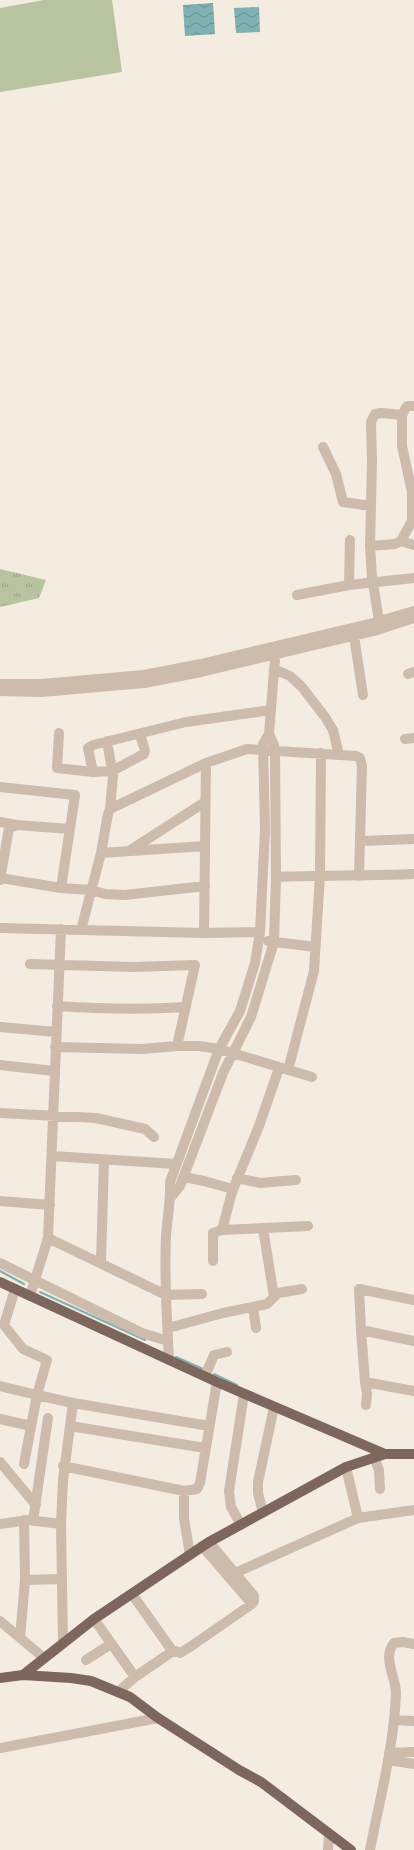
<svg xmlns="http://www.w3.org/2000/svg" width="414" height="1850" viewBox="0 0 414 1850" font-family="Jost,sans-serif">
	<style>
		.grass { fill: url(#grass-tufts) }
		.park { fill: #b8c4a0 }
		.water { fill: url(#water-waves) }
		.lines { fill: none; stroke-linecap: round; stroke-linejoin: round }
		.stream { stroke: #7fb0b2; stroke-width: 2 }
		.minor { stroke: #cdbbac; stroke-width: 10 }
		.major { stroke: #7d675c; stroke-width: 10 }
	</style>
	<defs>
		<pattern id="grass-tufts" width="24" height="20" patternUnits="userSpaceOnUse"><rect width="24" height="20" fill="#b8c4a0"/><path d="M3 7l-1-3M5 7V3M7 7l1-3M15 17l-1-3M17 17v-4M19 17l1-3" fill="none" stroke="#97a083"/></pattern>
		<pattern id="water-waves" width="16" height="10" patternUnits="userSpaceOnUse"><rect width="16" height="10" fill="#7fb0b2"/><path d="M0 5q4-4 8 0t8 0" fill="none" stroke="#699091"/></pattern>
	</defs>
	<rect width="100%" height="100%" fill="#f4ebe1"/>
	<path class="grass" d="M0,569l46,11 -7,18 -39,9z"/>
	<path class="park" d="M44,0h68l10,72 -122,20v-84z"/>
	<path class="water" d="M213,3l2,31 -30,2 -2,-31z
		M259,7l1,25 -24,1 -2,-25z"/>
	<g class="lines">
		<path class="stream" d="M0,1271l24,13
			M40,1292l105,48
			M176,1357l27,12
			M214,1374l23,11"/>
		<path class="minor" d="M323,447l13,27 7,28 28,4
			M401,541l13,4
			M370,546l25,-2 6,-3 11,-20v-29l-10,-46v-31l5,-9h7
			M349,585l1,-45
			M297,595l52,-10 65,-7
			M379,621l-7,-44 -2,-31 2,-84 -1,-40 4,-8 6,-1 21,2
			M354,636l9,59
			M274,669l16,7 12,11 23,30 8,13 6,25
			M408,674l6,-2
			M0,684h42l102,-9 57,-11 172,-41 41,-12
			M0,691l41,1 103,-9 57,-11 173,-41 40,-13
			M59,733l-2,35 36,4
			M140,734l5,17 -1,3 -32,17 -19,1 -5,-24 5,-3 93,-23 85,-12
			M405,739l9,-1
			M107,741l6,35 -3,33
			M0,787l75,8 -14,93 30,2 14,4 20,1 80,-9
			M0,822l17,3
			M361,841l53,-2
			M129,851l76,-49
			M101,853l104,-7
			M276,877c46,-2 92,-1 138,-3
			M0,878l61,10
			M0,880l9,-52 8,-3 53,4
			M0,928l204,5 56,-1
			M81,930l20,-77 7,-39 2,-5 96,-46 41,-14 109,7 4,2 2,8 -3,110
			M204,933l2,-170
			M268,941l47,6
			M30,964l103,3 62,-2 -18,81h22l20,3 93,28
			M57,1006c43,3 86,4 129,1
			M0,1027l56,5
			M55,1047l86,2 36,-3
			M0,1065l54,6
			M288,1070l26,-99 6,-96 1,-122
			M0,1113l96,5 49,11 9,8
			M52,1156l124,8
			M184,1177l20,4 29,8
			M237,1178l23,5 36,-3
			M171,1197l9,-11 43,-113 28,-56 23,-75 2,-65 -1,-126 -1,-6 -5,-11
			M0,1201l50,4
			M263,1228l11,69
			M222,1230l86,-4
			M48,1238l118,57 36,-1
			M213,1261v-28l9,-3 10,-38 27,-66 20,-58
			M101,1262l3,-102
			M0,1263l142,70 26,8
			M15,1289l-11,36 19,24 24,11 -10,35 36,8 -10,77 -2,44 2,119
			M30,1296l18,-58 13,-309
			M253,1307l3,21
			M168,1328l55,-15 44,-9 11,-11 24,-4
			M361,1330l-2,-41 55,11
			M414,1341l-53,-11 4,52 49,9
			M169,1360c-2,-41 -5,-82 -3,-123 1,-18 5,-36 4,-55l49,-133 21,-38 15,-48 5,-31 5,-102 -2,-86 6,-10 7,-88
			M205,1376l9,-21 13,-3
			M365,1382l2,12 -1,11
			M0,1386l37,9 -13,69
			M73,1403l136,23
			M0,1419l31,7
			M70,1426l135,22
			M374,1457l5,13 1,19
			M0,1462l36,43
			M63,1466l121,25 13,-2 3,-6 17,-101
			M184,1491v27l6,37
			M263,1513l-5,-20v-11l16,-75
			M358,1518l56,-8
			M33,1521l15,-103
			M0,1524l28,-4 33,4
			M241,1525l-10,-18 -2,-16 15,-97
			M209,1542l45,54v5l-2,3
			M235,1573l123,-55 -12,-51
			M25,1580l36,-1
			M132,1594l39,55 9,4 10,-6 62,-43 -50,-58
			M94,1619l41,58
			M0,1621l44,37
			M20,1638l5,-58 -1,-60
			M86,1660l25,-16
			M118,1692l17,-15 38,-26
			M394,1720l20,1
			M0,1748l158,-30
			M389,1753l25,-1
			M388,1760l26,4
			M328,1850l1,-17
			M370,1850c10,-52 24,-104 26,-157 0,-15 -14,-36 -2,-50l9,-1 11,2"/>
		<path class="major" d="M0,1282l217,100 168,72
			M23,1675l71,-56 115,-77 137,-75 39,-13h29
			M0,1678l23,-3 48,3 20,3 39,16 28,21 81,52 22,12 90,68"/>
	</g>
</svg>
